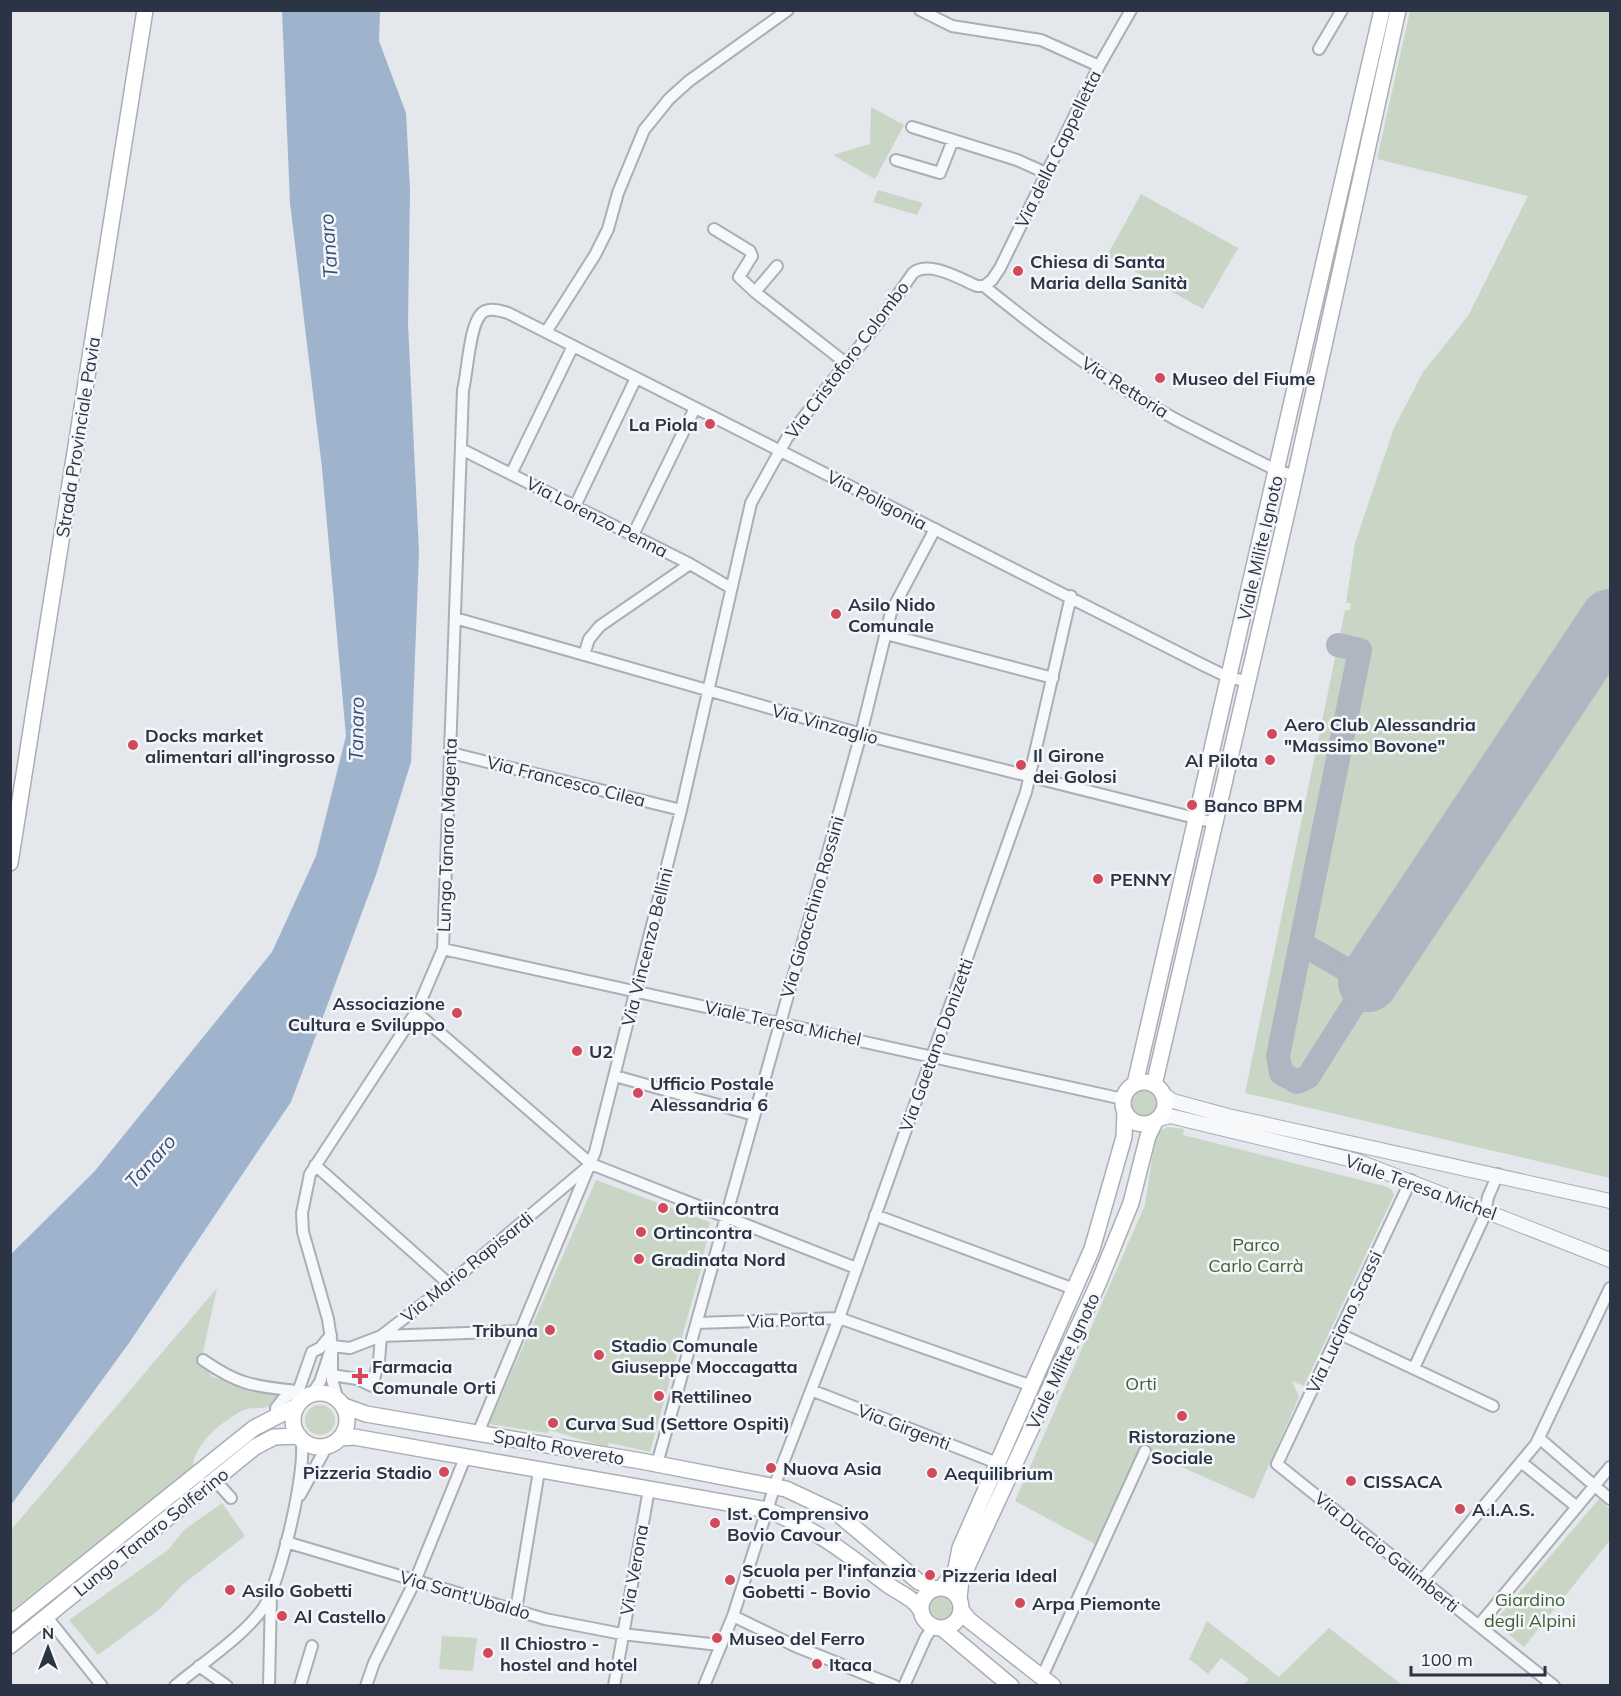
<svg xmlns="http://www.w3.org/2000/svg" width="1621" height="1696" viewBox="0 0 1621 1696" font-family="Mulish,sans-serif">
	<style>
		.green { fill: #c9d6c5 }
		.water { fill: #9fb4cc }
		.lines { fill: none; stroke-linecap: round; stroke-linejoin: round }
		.taxiway { stroke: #b0b6c1; stroke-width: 24 }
		.runway { stroke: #b0b6c1; stroke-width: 60 }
		.minor-casing { stroke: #a9aeb7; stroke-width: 14 }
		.tertiary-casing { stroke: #a9aeb7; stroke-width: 16 }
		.secondary-casing { stroke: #a9aeb7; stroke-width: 18 }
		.minor { stroke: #f7f8fa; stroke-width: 10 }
		.tertiary { stroke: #f7f8fa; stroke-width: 14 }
		.secondary { stroke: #fff; stroke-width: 15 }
		.poi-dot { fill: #d1495b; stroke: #f4f6f9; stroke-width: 2 }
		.labels { text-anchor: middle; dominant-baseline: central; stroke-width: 5; stroke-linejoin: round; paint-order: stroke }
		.street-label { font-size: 18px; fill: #2b3445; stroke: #f4f6f9 }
		.poi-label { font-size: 18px; font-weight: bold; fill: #2b3445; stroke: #f4f6f9; text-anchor: start }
		.park-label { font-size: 18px; fill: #3f6138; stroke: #f4f6f9 }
		.water-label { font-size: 20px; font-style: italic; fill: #34527a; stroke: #f4f6f9 }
	</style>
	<rect width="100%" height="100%" fill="#e4e7ec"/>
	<path class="green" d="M1410,11h200v1167l-365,-85 100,-483h5l1,-7h-5l9,-60 39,-115 29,-56 45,-56 60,-120 -151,-37z
		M871,107l33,18 -29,54 -42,-24 37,-11z
		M878,190l45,13 -6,12 -44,-13z
		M1141,194l97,54 -35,61 -96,-53z
		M1131 1103a13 13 0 1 1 26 0a13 13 0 1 1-26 0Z
		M1168,1127l16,2 -1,6 201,51 8,4 2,5 -90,191 -12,-5 7,16 -45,102 -111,-49 -9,10 -39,84 -80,-43 130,-296 10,-66 6,-9z
		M596,1180l114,42 -9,47 -51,183 -41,-9 -1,3h-5l-53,-16 -3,3 -58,-9z
		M217,1288l-16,73 11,16 62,14 4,11c-14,10 -24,3 -36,9 -20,10 -49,34 -49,57l-182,143v-81z
		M305 1420a15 15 0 1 1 30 0a15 15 0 1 1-30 0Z
		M1599,1499l11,10v31l-86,107 -30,-25z
		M222,1503l23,33 -63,49 -22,24 -62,46 -29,-35 99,-70 16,-20z
		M925 1609a15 15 0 1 1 30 0a15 15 0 1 1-30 0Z
		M1207,1621l72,56 50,-49 73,57h-158l5,-6 -28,-21 -13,16 -19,-15z
		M442,1636l35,2 -4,33 -34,-2z"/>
	<path class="water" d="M282,11h98l-1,30 27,72 4,77 -2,134 11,228 -8,210 -35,113 -85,227 -162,241 -118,162v-251l83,-82 178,-220 44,-96 30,-120 -24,-268 -32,-265z"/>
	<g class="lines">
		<path class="taxiway" d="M1302,944l66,38 -60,95 -11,5 -16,-9 -3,-17 82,-406 -22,-5"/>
		<path class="runway" d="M1368,982l242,-363"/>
		<defs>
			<path id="minor" d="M920,10l32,16 89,14 58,26
				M1319,49l23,-39
				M912,127l105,33 29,13
				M896,160l44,13 13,-33
				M714,229l36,22 2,5 -13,21 16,15
				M777,266l-22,26 92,72
				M984,286c60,49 123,96 191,133 34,18 69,35 103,52l17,4
				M984,286l8,-6 8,-12 99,-202 32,-56
				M546,332l49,-77 13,-26 10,-36 26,-63 25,-31 20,-18 99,-71
				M461,449l229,115 41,24
				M511,474l62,-128
				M575,506l61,-128
				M633,535l62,-127
				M455,618l406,116 354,89
				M886,634l167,44
				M584,655l5,-16 11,-13 90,-62
				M451,753l230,57
				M443,949l680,150
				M416,1012l175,152 265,104
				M615,1076l139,39
				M591,1164l-142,120 -68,52 -31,12 -18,-2 -4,-27 -25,-87 -1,-19 8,-39 106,-162 27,-63 20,-559c5,-18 6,-72 22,-79 7,-3 16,0 23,2l695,352 27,13 18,3
				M315,1165l134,119
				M1411,1180l-134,284 277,222
				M875,1215l199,74
				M697,1323l142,-5 193,68
				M1338,1333l155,73
				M381,1336l140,-5
				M203,1360c36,25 50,26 93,31
				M1414,1368l70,-151 4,-20 10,-23
				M332,1375l25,4 15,7 7,-25 2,-25
				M811,1390l186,73
				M311,1395l9,-13 12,-36v34l6,20
				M276,1417v-9l7,-9 16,-10 13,-37 8,-4 11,-13
				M478,1433l117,-281 86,-342 70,-307 36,-65 91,-115 35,-50c17,-13 47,6 64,13h7
				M1539,1438l71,61
				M1521,1462l56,45
				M657,1464l204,-730 30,-122 44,-83
				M214,1479l17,19
				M300,1495l27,-49
				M286,1542l259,77 77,15 97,11
				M1422,1580l114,-136 74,-156
				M516,1610l23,-139
				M733,1616l62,30 100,40
				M47,1617l55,69
				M1479,1625l131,-158
				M199,1666l28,20
				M1042,1677l103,-226
				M175,1686c27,-23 69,-50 89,-79 16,-25 44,-140 37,-169
				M269,1686l2,-93
				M300,1686l12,-40
				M366,1686l8,-23 41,-82 50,-123
				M614,1686l35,-197
				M704,1686l29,-70 45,-140 61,-158 187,-526 45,-196
				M904,1686l22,-49 7,-10"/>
			<path id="tertiary" d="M1162,1094l11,7 55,15 382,85
				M1156,1120l14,-4 187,45 253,99"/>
			<path id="secondary" d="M10,863l135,-853
				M1123 1103a21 21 0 1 1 42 0a21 21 0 1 1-42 0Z
				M1135,1084l247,-1074
				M1154,1085l137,-590 107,-485
				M293 1420a27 27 0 1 1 54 0a27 27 0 1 1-54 0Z
				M344,1406l22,8 275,47 145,28 51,24 82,69 16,7
				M341,1438l13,-1 413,73c53,21 77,42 121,75 12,8 25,13 33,25
				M921 1608a20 20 0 1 1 40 0a20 20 0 1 1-40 0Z
				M942,1588l14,-19 4,-21 132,-299 32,-112 1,-25
				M959,1598l2,-18 137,-296 33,-81 17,-67 8,-16
				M961,1610l8,10 84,66
				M10,1624l244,-196 43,-22
				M943,1629l68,57
				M10,1646l245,-199 19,-10 25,-1"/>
		</defs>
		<use href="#minor" class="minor-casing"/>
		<use href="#tertiary" class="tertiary-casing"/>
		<use href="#secondary" class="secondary-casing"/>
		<use href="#minor" class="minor"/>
		<use href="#tertiary" class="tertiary"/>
		<use href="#secondary" class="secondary"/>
	</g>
	<g class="poi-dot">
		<circle cx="1018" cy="271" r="6"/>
		<circle cx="1160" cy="378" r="6"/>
		<circle cx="710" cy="424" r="6"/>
		<circle cx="836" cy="614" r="6"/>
		<circle cx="1272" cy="734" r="6"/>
		<circle cx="133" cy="745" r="6"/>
		<circle cx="1270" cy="760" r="6"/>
		<circle cx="1021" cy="765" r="6"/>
		<circle cx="1192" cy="805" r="6"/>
		<circle cx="1098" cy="879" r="6"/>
		<circle cx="457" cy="1013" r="6"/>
		<circle cx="577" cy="1051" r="6"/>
		<circle cx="638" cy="1093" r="6"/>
		<circle cx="663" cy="1208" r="6"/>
		<circle cx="641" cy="1232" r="6"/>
		<circle cx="639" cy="1259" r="6"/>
		<circle cx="550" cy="1330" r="6"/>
		<circle cx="599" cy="1355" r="6"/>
		<path d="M357 1367h6v6h6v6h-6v6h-6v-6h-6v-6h6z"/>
		<circle cx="659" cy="1396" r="6"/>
		<circle cx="1182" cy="1416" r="6"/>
		<circle cx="553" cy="1423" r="6"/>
		<circle cx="771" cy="1468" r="6"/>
		<circle cx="444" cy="1472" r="6"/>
		<circle cx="932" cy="1473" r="6"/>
		<circle cx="1351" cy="1481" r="6"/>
		<circle cx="1460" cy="1509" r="6"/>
		<circle cx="715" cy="1523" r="6"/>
		<circle cx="930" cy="1575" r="6"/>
		<circle cx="730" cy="1580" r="6"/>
		<circle cx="230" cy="1590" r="6"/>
		<circle cx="1020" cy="1603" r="6"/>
		<circle cx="282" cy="1616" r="6"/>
		<circle cx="717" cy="1638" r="6"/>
		<circle cx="488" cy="1653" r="6"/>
		<circle cx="817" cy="1664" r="6"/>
	</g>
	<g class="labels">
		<g class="street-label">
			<text transform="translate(1058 149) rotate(-64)">Via della Cappelletta</text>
			<text transform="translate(847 360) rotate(-53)">Via Cristoforo Colombo</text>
			<text transform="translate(1125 387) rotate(32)">Via Rettoria</text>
			<text transform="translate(78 437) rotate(-81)">Strada Provinciale Pavia</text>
			<text transform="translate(877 500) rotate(27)">Via Poligonia</text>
			<text transform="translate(597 517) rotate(27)">Via Lorenzo Penna</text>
			<text transform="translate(1260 548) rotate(-77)">Viale Milite Ignoto</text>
			<text transform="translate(825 724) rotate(15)">Via Vinzaglio</text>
			<text transform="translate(566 781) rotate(14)">Via Francesco Cilea</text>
			<text transform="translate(447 835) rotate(-88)">Lungo Tanaro Magenta</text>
			<text transform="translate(812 907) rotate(-74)">Via Gioacchino Rossini</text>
			<text transform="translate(647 947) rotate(-76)">Via Vincenzo Bellini</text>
			<text transform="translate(783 1023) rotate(12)">Viale Teresa Michel</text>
			<text transform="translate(936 1045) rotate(-70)">Via Gaetano Donizetti</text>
			<text transform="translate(1421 1187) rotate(20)">Viale Teresa Michel</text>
			<text transform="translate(467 1267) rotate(-39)">Via Mario Rapisardi</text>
			<text transform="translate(786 1320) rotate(-2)">Via Porta</text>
			<text transform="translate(1344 1322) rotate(-65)">Via Luciano Scassi</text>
			<text transform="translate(1063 1361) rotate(-65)">Viale Milite Ignoto</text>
			<text transform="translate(904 1427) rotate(21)">Via Girgenti</text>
			<text transform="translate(559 1447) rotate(10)">Spalto Rovereto</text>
			<text transform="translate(151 1532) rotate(-39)">Lungo Tanaro Solferino</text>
			<text transform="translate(1387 1552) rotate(39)">Via Duccio Galimberti</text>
			<text transform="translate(634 1570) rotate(-80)">Via Verona</text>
			<text transform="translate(465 1595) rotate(16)">Via Sant'Ubaldo</text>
		</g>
		<g class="poi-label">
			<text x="1030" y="261">Chiesa di Santa<tspan x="1030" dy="21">Maria della Sanità</tspan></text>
			<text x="1172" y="378">Museo del Fiume</text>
			<text x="698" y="424" text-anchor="end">La Piola</text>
			<text x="848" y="604">Asilo Nido<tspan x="848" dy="21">Comunale</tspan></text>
			<text x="1284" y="724">Aero Club Alessandria<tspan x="1284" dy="21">"Massimo Bovone"</tspan></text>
			<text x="145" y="735">Docks market<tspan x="145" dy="21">alimentari all'ingrosso</tspan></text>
			<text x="1033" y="755">Il Girone<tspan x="1033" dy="21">dei Golosi</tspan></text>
			<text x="1258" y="760" text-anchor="end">Al Pilota</text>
			<text x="1204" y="805">Banco BPM</text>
			<text x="1110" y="879">PENNY</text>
			<text x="445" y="1003" text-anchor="end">Associazione<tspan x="445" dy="21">Cultura e Sviluppo</tspan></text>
			<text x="589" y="1051">U2</text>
			<text x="650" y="1083">Ufficio Postale<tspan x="650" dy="21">Alessandria 6</tspan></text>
			<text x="675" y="1208">Ortiincontra</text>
			<text x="653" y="1232">Ortincontra</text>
			<text x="651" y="1259">Gradinata Nord</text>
			<text x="538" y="1330" text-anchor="end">Tribuna</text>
			<text x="611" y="1345">Stadio Comunale<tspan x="611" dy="21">Giuseppe Moccagatta</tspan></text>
			<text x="372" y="1366">Farmacia<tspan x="372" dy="21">Comunale Orti</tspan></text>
			<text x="671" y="1396">Rettilineo</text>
			<text x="565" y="1423">Curva Sud (Settore Ospiti)</text>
			<text x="1182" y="1436" text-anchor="middle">Ristorazione<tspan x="1182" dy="21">Sociale</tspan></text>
			<text x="783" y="1468">Nuova Asia</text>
			<text x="432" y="1472" text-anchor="end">Pizzeria Stadio</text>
			<text x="944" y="1473">Aequilibrium</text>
			<text x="1363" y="1481">CISSACA</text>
			<text x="1472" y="1509">A.I.A.S.</text>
			<text x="727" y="1513">Ist. Comprensivo<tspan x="727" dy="21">Bovio Cavour</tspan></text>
			<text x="742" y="1570">Scuola per l'infanzia<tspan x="742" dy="21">Gobetti - Bovio</tspan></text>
			<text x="942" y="1575">Pizzeria Ideal</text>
			<text x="242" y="1590">Asilo Gobetti</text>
			<text x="1032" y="1603">Arpa Piemonte</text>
			<text x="294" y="1616">Al Castello</text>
			<text x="729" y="1638">Museo del Ferro</text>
			<text x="500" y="1643">Il Chiostro -<tspan x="500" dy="21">hostel and hotel</tspan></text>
			<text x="829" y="1664">Itaca</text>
		</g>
		<g class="park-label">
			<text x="1256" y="1244">Parco<tspan x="1256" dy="21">Carlo Carrà</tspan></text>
			<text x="1141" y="1383">Orti</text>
			<text x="1530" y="1599">Giardino<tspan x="1530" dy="21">degli Alpini</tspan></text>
		</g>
		<g class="water-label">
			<text transform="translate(328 246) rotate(-94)">Tanaro</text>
			<text transform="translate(356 729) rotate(-89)">Tanaro</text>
			<text transform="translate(150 1161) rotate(-48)">Tanaro</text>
		</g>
	</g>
	<rect width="1621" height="1696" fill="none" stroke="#2b3445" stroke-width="24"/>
	<g transform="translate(48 1648)" stroke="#f4f6f9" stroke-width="4.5" paint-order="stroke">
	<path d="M0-4.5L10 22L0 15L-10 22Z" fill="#2b3445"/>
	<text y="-9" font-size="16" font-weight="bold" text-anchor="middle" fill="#2b3445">N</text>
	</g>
	<path d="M1411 1666v9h134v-9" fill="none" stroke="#2b3445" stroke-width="3"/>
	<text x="1420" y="1666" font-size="18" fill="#2b3445" stroke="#f4f6f9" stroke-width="4.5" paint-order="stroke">100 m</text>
</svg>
